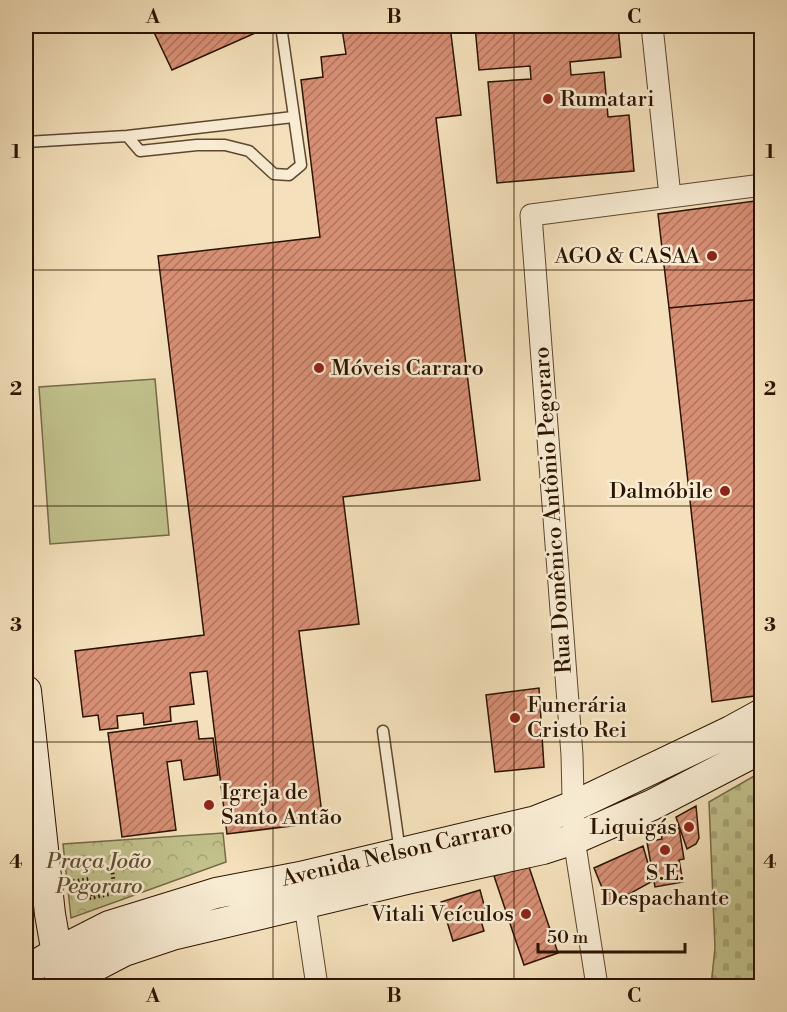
<svg xmlns="http://www.w3.org/2000/svg" width="787" height="1012" viewBox="0 0 787 1012" font-family="'Libre Bodoni',serif">
	<style>
		.cemetery { fill: url(#cemetery-stones); stroke: #766a46; stroke-width: 1.5 }
		.park { fill: url(#park-crowns); stroke: #766a46; stroke-width: 1.5 }
		.garden { fill: #c1c18c; stroke: #766a46; stroke-width: 1.5 }
		.building { fill: url(#building-hatch); stroke: #2b1400; stroke-width: 1.5 }
		.lines { fill: none; stroke-linecap: round; stroke-linejoin: round }
		.lane-casing { stroke: #5d472f; stroke-width: 13 }
		.street-casing { stroke: #5d472f; stroke-width: 23 }
		.secondary-casing { stroke: #2b1400; stroke-width: 32 }
		.path { stroke: #2b1400; stroke-width: 4; stroke-dasharray: 1.5 3; stroke-linecap: butt }
		.lane { stroke: #f8ecd3; stroke-width: 10 }
		.street { stroke: #f8ecd3; stroke-width: 21 }
		.secondary { stroke: #f8ecd3; stroke-width: 30 }
		.grid { fill: none; stroke: #2b1400; stroke-width: 1.5; stroke-opacity: 0.55 }
		.poi-dot { fill: #8f2418; stroke: #f8ecd3; stroke-width: 2 }
		.labels { text-anchor: middle; dominant-baseline: central; stroke-width: 5; stroke-linejoin: round; paint-order: stroke }
		.poi-label { font-size: 22px; fill: #2b1400; stroke: #f8ecd3; text-anchor: start }
		.street-label { font-size: 22px; fill: #2b1400; stroke: #f8ecd3 }
		.park-label { font-size: 22px; font-style: italic; fill: #605131; stroke: #f8ecd3 }
		.neatline { fill: none; stroke: #2b1400; stroke-width: 2 }
		.grid-label { font-size: 20px; text-anchor: middle; font-weight: bold; fill: #2b1400 }
	</style>
	<defs>
		<pattern id="cemetery-stones" width="16" height="16" patternUnits="userSpaceOnUse" patternTransform="scale(1.5)"><rect width="16" height="16" fill="#c1c18c"/><path d="M2 7V4a2 2 0 0 1 4 0v3zM10 15v-3a2 2 0 0 1 4 0v3z" fill="#a6a577"/></pattern>
		<pattern id="park-crowns" width="20" height="18" patternUnits="userSpaceOnUse" patternTransform="scale(1.5)"><rect width="20" height="18" fill="#c1c18c"/><path d="M2 6a3 3 0 1 1 6 0M12 15a3 3 0 1 1 6 0" fill="none" stroke="#a6a577"/></pattern>
		<pattern id="building-hatch" width="6" height="6" patternUnits="userSpaceOnUse" patternTransform="scale(1.5)"><rect width="6" height="6" fill="#d78f74"/><path d="M-1 1l2-2M0 6l6-6M5 7l2-2" fill="none" stroke="#af745d"/></pattern>
	</defs>
	<rect width="100%" height="100%" fill="#f4e1bb"/>
	<filter id="stains"><feTurbulence type="fractalNoise" baseFrequency=".00333" numOctaves="4"/><feColorMatrix values="0 0 0 0 .2 0 0 0 0 .09 0 0 0 0 .02 0 0 0 .5 -.17"/></filter>
	<radialGradient id="worn" r=".72"><stop offset=".6" stop-color="#630" stop-opacity="0"/><stop offset="1" stop-color="#630" stop-opacity=".3"/></radialGradient>
	<path class="cemetery" d="M761,772v214h-50l4,-38 -6,-146z"/>
	<path class="park" d="M223,833l3,29 -155,56 -8,-74z"/>
	<path class="garden" d="M155,379l14,156 -119,9 -11,-157z"/>
	<path class="building" d="M151,26h120l-99,44z
		M370,26h80l11,89 -25,3 44,362 -137,17 16,127 -60,7 24,191 -96,12 -20,-163 -17,2 4,31 -24,3 1,14 -27,4 -1,-12 -26,3 1,12 -18,2 -2,-15 -15,2 -8,-66 129,-16 -46,-379 162,-19 -19,-157 22,-3 -2,-20 25,-3 -4,-25z
		M475,26h143l3,31 -51,5 1,13 33,-3 4,45 21,-2 5,56 -137,12 -9,-101 43,-3 -1,-13 -51,4z
		M762,200v99l-93,9 -11,-94z
		M762,299l-1,396 -49,7 -43,-394z
		M539,688l5,79 -49,5 -9,-77z
		M197,721l2,18 14,-1 5,37 -34,5 -3,-20 -14,2 9,68 -54,7 -14,-104z
		M696,806l3,32 -3,6 -9,5 -11,-32z
		M679,828l5,31 -5,1 4,22 -28,5 -8,-45 15,-3 -1,-7z
		M643,846l10,35 -44,24 -15,-37z
		M528,864l30,89 -34,12 -30,-89z
		M480,890l6,22 -7,2 5,17 -31,10 -12,-39z"/>
	<g class="lines">
		<defs>
			<path id="lane" d="M127,136l13,15 57,-6h28l24,6 25,23 15,1 12,-10 -20,-139
				M26,142l101,-6 166,-19
				M383,731l17,121"/>
			<path id="street" d="M652,26l18,170
				M303,892l14,94
				M597,986l-23,-147 -2,-84 -41,-540 231,-30"/>
			<path id="secondary" d="M26,691l24,223 10,57
				M26,971l30,-18 53,-27 107,-33 84,-16 236,-56 38,-15 157,-75 31,-17
				M57,986l67,-35 48,-16 235,-56 136,-30 31,-10 78,-34 110,-57"/>
		</defs>
		<use href="#lane" class="lane-casing"/>
		<use href="#street" class="street-casing"/>
		<use href="#secondary" class="secondary-casing"/>
		<path class="path" d="M69,882l20,-3 3,18
			M85,899l30,-6 -4,-32"/>
		<use href="#lane" class="lane"/>
		<use href="#street" class="street"/>
		<use href="#secondary" class="secondary"/>
	</g>
	<path class="grid" d="M273,26v960M514,26v960M26,270h736M26,506h736M26,742h736"/>
	<g class="poi-dot">
		<circle cx="548" cy="99" r="6"/>
		<circle cx="712" cy="256" r="6"/>
		<circle cx="319" cy="368" r="6"/>
		<circle cx="725" cy="491" r="6"/>
		<circle cx="515" cy="718" r="6"/>
		<circle cx="209" cy="805" r="6"/>
		<circle cx="689" cy="827" r="6"/>
		<circle cx="665" cy="850" r="6"/>
		<circle cx="526" cy="914" r="6"/>
	</g>
	<g class="labels">
		<g class="poi-label">
			<text x="560" y="99">Rumatari</text>
			<text x="700" y="256" text-anchor="end">AGO &amp; CASAA</text>
			<text x="331" y="368">Móveis Carraro</text>
			<text x="713" y="491" text-anchor="end">Dalmóbile</text>
			<text x="527" y="705">Funerária<tspan x="527" dy="25">Cristo Rei</tspan></text>
			<text x="221" y="792">Igreja de<tspan x="221" dy="25">Santo Antão</tspan></text>
			<text x="677" y="827" text-anchor="end">Liquigás</text>
			<text x="665" y="873" text-anchor="middle">S.E.<tspan x="665" dy="25">Despachante</tspan></text>
			<text x="514" y="914" text-anchor="end">Vitali Veículos</text>
		</g>
		<g class="street-label">
			<text transform="translate(553 510) rotate(-94)">Rua Domênico Antônio Pegoraro</text>
			<text transform="translate(397 853) rotate(-13)">Avenida Nelson Carraro</text>
		</g>
		<g class="park-label">
			<text x="99" y="861">Praça João<tspan x="99" dy="25">Pegoraro</tspan></text>
		</g>
	</g>
	<rect width="787" height="1012" fill="none" stroke="#f4e1bb" stroke-width="66"/>
	<path d="M538 943v9h147v-9" fill="none" stroke="#2b1400" stroke-width="3"/>
	<text x="547" y="943" font-size="18" fill="#2b1400" stroke="#f8ecd3" stroke-width="4.5" paint-order="stroke">50 m</text>
	<rect x="33" y="33" width="721" height="946" class="neatline"/>
	<g class="grid-label">
		<text x="153" y="23">A</text>
		<text x="394" y="23">B</text>
		<text x="634" y="23">C</text>
		<text x="16" y="158">1</text>
		<text x="770" y="158">1</text>
		<text x="16" y="395">2</text>
		<text x="770" y="395">2</text>
		<text x="16" y="631">3</text>
		<text x="770" y="631">3</text>
		<text x="16" y="868">4</text>
		<text x="770" y="868">4</text>
		<text x="153" y="1002">A</text>
		<text x="394" y="1002">B</text>
		<text x="634" y="1002">C</text>
	</g>
	<rect width="100%" height="100%" filter="url(#stains)"/>
	<rect width="100%" height="100%" fill="url(#worn)"/>
</svg>
